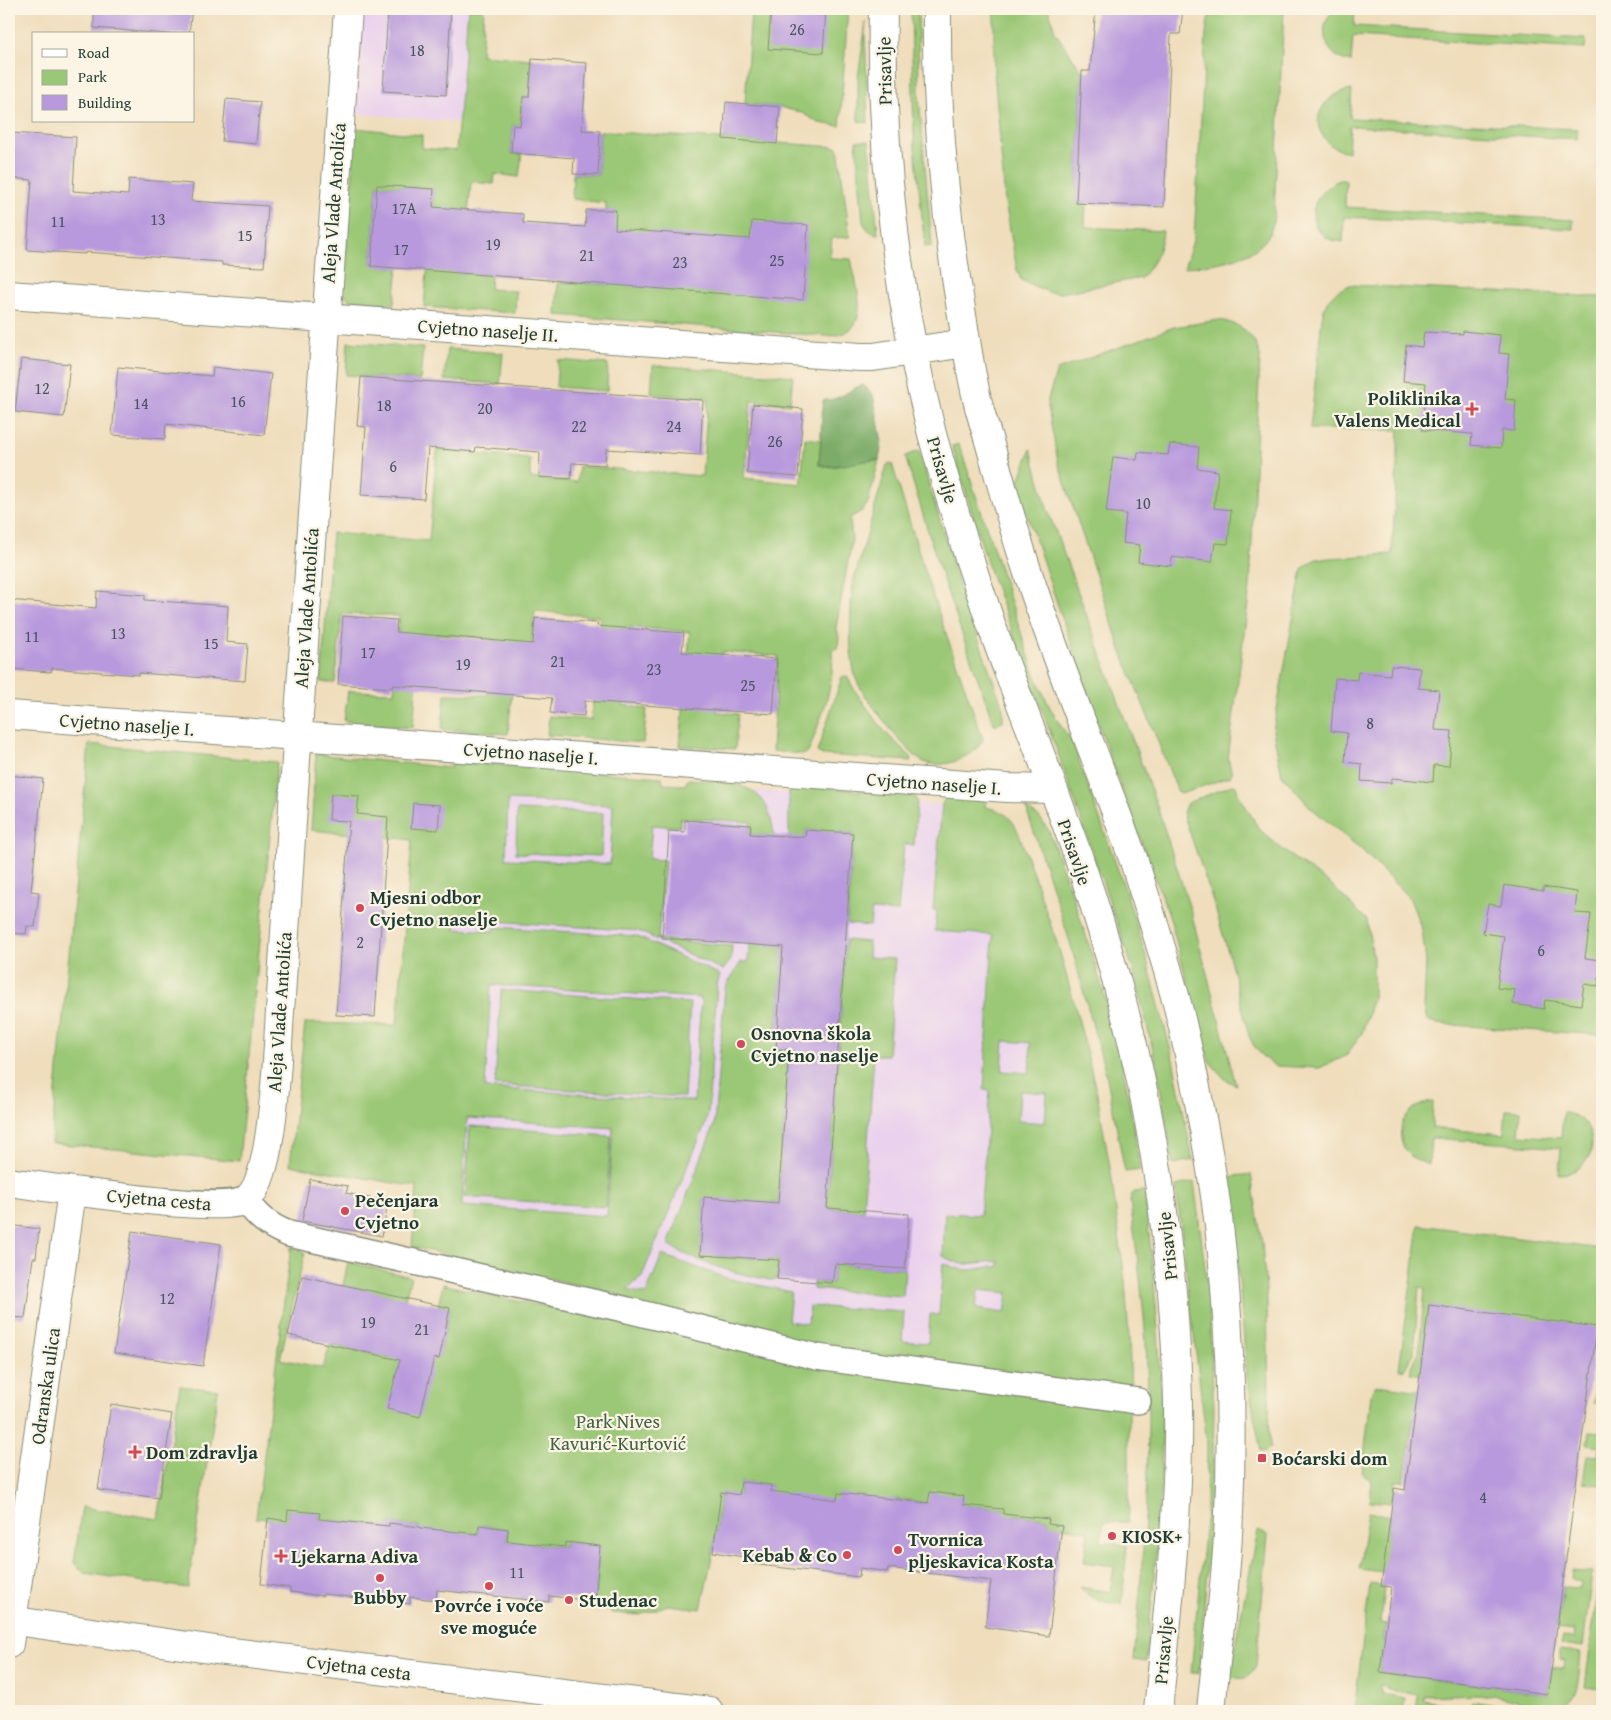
<svg xmlns="http://www.w3.org/2000/svg" width="1611" height="1720" viewBox="0 0 1611 1720" font-family="'Gentium Book Plus',serif">
	<style>
		.built { fill: #ead1ed }
		.green { fill: #9bc876; stroke: #5d8255; fill-rule: evenodd }
		.forest { fill: #7cac67; stroke: #4e744e }
		.building { fill: #b899dd }
		.lines { fill: none; stroke-linecap: round; stroke-linejoin: round }
		.pedestrian-casing { stroke: #878d78; stroke-width: 28 }
		.minor-casing { stroke: #878d78; stroke-width: 30 }
		.tertiary-casing { stroke: #878d78; stroke-width: 30 }
		.pedestrian { stroke: #fff; stroke-width: 25 }
		.minor { stroke: #fff; stroke-width: 28 }
		.tertiary { stroke: #fff; stroke-width: 28 }
		.poi-dot { fill: #d1495b; stroke: #fcf5e5; stroke-width: 2 }
		.labels { text-anchor: middle; dominant-baseline: central; stroke-width: 4.5; stroke-linejoin: round; paint-order: stroke }
		.number-label { font-size: 16px; fill: #45545e }
		.street-label { font-size: 19px; fill: #1f3d34; stroke: #fcf5e5 }
		.poi-label { font-size: 19px; font-weight: bold; fill: #1f3d34; stroke: #fcf5e5; text-anchor: start }
		.park-label { font-size: 19px; fill: #3e6044; stroke: #fcf5e5 }
	</style>
	<rect width="100%" height="100%" fill="#fcf5e5"/>
	<filter id="ink" filterUnits="userSpaceOnUse"><feTurbulence type="fractalNoise" baseFrequency=".02" numOctaves="2"/><feDisplacementMap in="SourceGraphic" scale="10" xChannelSelector="R" yChannelSelector="G"/><feConvolveMatrix kernelMatrix="1 2 1 2 8 2 1 2 1" color-interpolation-filters="sRGB"/></filter>
	<filter id="wash" filterUnits="userSpaceOnUse"><feTurbulence type="fractalNoise" baseFrequency=".0096" numOctaves="4" result="noise"/><feDisplacementMap in="SourceGraphic" scale="20" xChannelSelector="R" yChannelSelector="G"/><feGaussianBlur stdDeviation="1.12" result="paint"/><feColorMatrix in="noise" values="0 0 0 0 0 0 0 0 0 0 0 0 0 0 0 0 0 1.4 0 .05"/><feComposite in="paint" operator="in"/></filter>
	<g filter="url(#wash)">
		<rect width="100%" height="100%" fill="#efddbb"/>
		<path class="built" d="M360,9h108l-10,113 -107,-9z
			M596,779l380,28 95,295 -36,248 -166,-11 -81,-10 -258,-63 -117,-26 40,-447z"/>
		<path class="green" d="M468,9h16l-3,46 51,4 -3,38h-6l-3,29 -7,-1 -2,28 11,1 -3,23 -24,-3 -1,10 -23,-2 -8,91 28,2 -1,14 26,2 -1,22 -91,-6 10,-118 -57,-4 -6,80 27,3 -4,36 -45,-4 -3,-4 -2,-12 12,-156 66,7v13l34,3z
			M751,9h97l-8,117 -21,-3 -17,-10 -22,-6 -35,-3z
			M911,9h7l1,88 13,149 -7,1 -11,-109z
			M994,9h55l6,23 27,39 -6,132h10l-1,24 78,4c-2,20 -10,33 -22,47l-80,15 -13,-1 -27,-12 -4,-10 -12,-69 -11,-131z
			M1212,9h72l-10,205c-1,9 -2,18 -8,25 -17,23 -56,24 -82,29l10,-30 12,-204 2,-14z
			M1335,9h20l-1,17 232,13 -1,10 -232,-13 -2,26c-26,-4 -36,-35 -16,-53z
			M866,22l-1,9 3,92 -10,-2v-43z
			M1352,90l-2,28 228,11 -1,10 -227,-13 -2,26c-8,-2 -16,-4 -21,-11 -21,-21 -1,-49 25,-51z
			M600,131l238,16 12,90 -18,1 -2,20 21,1c6,31 24,78 -26,77l-269,-21 2,-33 54,3 3,-74 -9,-1v-7l-34,-4 1,-25 25,1z
			M856,141h13l9,93c-8,-1 -12,-5 -15,-12z
			M1340,180h6l-1,27 228,13v9l-229,-12 -1,25c-5,-1 -11,-1 -16,-4 -25,-16 -13,-49 13,-58z
			M1350,285l252,12v738l-165,-11 -10,-4 -3,-13 2,-45 -4,-32 -12,-31 -48,-49 -52,-43 -28,-32 -9,-44 29,-162 14,-10 76,-5 7,-124 -89,-1 12,-111c4,-20 10,-25 28,-33z
			M1219,320c23,4 34,13 41,35l-10,232 -22,172 4,14 -3,4 -48,17 -3,-2 -58,-145 -62,-185 -11,-60 10,-32 117,-43z
			M348,342l75,6 -3,32 -74,-5z
			M447,349l56,4 -3,31 -56,-4z
			M558,360l50,4 -1,27 -51,-4z
			M653,365l140,11 -3,28 -39,-3 -7,77 57,6 4,-46 16,2 -2,25 13,2 32,-7h15l-11,43 -5,7 -13,8 2,22 -16,87c3,7 4,12 1,21l-5,2c4,35 -12,69 -23,101l-4,3h-4l-29,-3 6,-95 -56,-4 -5,60 21,2 -3,35 -55,-3 10,-114 -60,-5 -7,78 24,4 -4,34 -96,-8 2,-19 42,4 9,-103 -65,-6 -9,83 -14,-1 -4,41 -66,-5 3,-35 44,1 4,-56 -56,-5 -5,46 -15,-2 -4,50 -69,-7 4,-30 46,1 5,-76 -57,-2 -7,69 -14,-1 11,-149 97,8 8,-91 93,9v19l47,4 2,-16 123,10 6,-78 -57,-4z
			M959,444l74,225c10,24 20,50 38,70l55,153 20,64 26,99 21,105 -20,4 -16,-97 -23,-95 -75,-216 -69,-184 -38,-126z
			M1031,449l16,59 110,298 34,106 45,173 -10,-5 -17,-19 -12,-42 -27,-101 -57,-152 -96,-280z
			M919,451l40,134 44,123v13l-5,4 -4,-1 -51,-144 -38,-124z
			M890,463l2,1 36,118 55,157c-4,9 -11,14 -19,18 -11,7 -31,11 -44,3 -14,-9 -59,-66 -64,-81 -8,-25 -6,-69 -3,-96l34,-118z
			M845,676l3,2 7,13 30,41 26,25 1,3 -1,1 -88,-6 -6,-3 25,-75z
			M89,744l188,18 -38,399 -188,-18z
			M316,754l135,14 1,-6 210,15 1,7 22,1 3,-6c29,3 71,0 81,34 3,7 4,15 5,23l-24,-2 1,-12 -71,-4v9l-28,-2 -3,34 16,1 -7,79 74,7 -1,14 -8,10 -85,-39 -143,-10 -1,-3 -38,-2 -1,13 39,2 1,-4 141,9 84,39 -3,10 -9,128 -3,12 -63,151 -15,14 19,4 16,-39 64,23 65,14 -3,29 20,3 1,-18 95,6 -2,29 26,2 2,-29 9,1 4,-52c8,3 17,7 27,7 9,-1 18,-4 28,-3l2,-5c-11,-2 -22,2 -33,2 -9,0 -17,-4 -24,-8l2,-43 35,2 10,-124 -6,-1 9,-155 -58,-4 2,-21h-4l9,-106 4,-7 40,2 -1,8c24,5 29,13 37,35l37,107 20,72 18,73 14,79 14,108 4,56 2,54 -2,24v94l-1,13h-24l-3,20 26,3 -5,59c-20,-3 -28,-1 -42,-17l30,5 4,-26 -30,-4 4,-31 -40,-6 1,-6 -32,-4 -15,2 1,-8c-36,-4 -72,-5 -108,-10l-2,13 -56,-4 -68,-8 2,-15 -30,-3 -2,13 -18,-2 -8,59 -12,57 -33,-4 -28,10 -28,-2 -17,-12 5,-55 -35,-4v5l-58,-6 1,-12 -28,-4 -2,9 -59,5 1,-12 -31,-4 -2,14 -10,-12 -49,-5 -10,7 2,-13 -32,-4 -1,11 -31,-3 35,-271 14,5 -25,107 43,9 7,-23 61,13 3,-8 45,9 11,-51 -12,-2 5,-22 43,11 119,23 16,-23 -209,-48 5,-60 -127,-22 15,-142 92,2 15,-185 -101,-10zM508,800l105,5 -3,59 -104,-5zM491,985l210,13 -7,103 -209,-13zM1004,1041l27,2 -2,30 -27,-2zM1020,1091l27,2 -2,30 -27,-2zM467,1118l146,10 -6,88 -145,-10zM978,1290l30,3 -3,20 -29,-4z
			M789,785l126,10 2,7 -3,43 -10,-1 -6,68 -26,-2 -2,16 -23,-2 6,-91 -47,-3 -1,9 -16,-2z
			M1232,785l4,1 3,9 20,34 30,26 42,30 36,35 6,37v41l-11,35 -16,23 -27,12 -44,-2 -12,-9 -9,-11 -5,-10 -20,-81 -16,-54 -30,-88 3,-8 4,-3z
			M1026,808l14,10 9,13c24,66 48,132 65,200 12,45 19,92 26,139l-15,2 -18,-94 -37,-136z
			M517,810l86,3 -2,43 -85,-3z
			M798,936l-17,42 -5,71 13,1 -11,153 -74,-5 -3,57 78,5 -2,19 -7,1c-39,-8 -67,-15 -102,-35l46,-120 11,-137 16,-26h7l1,-18z
			M846,940l23,2 -1,15 27,2 -7,96h-14l-11,156 -36,-3z
			M501,990l189,13 -6,94 -189,-12z
			M1433,1102l-1,26 72,6 2,-24 15,1 -2,24 42,3 2,-26c6,2 13,3 18,7 22,20 9,55 -22,55l2,-26 -130,-10 -2,26c-40,-7 -37,-58 4,-62z
			M470,1126l141,10 -5,71 -141,-10z
			M1251,1174l11,69 5,59 3,145 -5,4 -4,1 -14,-75 -11,-133 -8,-67z
			M1194,1182l14,108 6,117 -2,97 -13,169h-8l15,-162 1,-67 -31,-258z
			M1144,1191c10,82 18,166 18,248 -1,75 -9,149 -16,223l-12,-2c9,-98 17,-197 13,-296 -2,-55 -10,-109 -17,-163 1,-10 5,-9 14,-10z
			M1419,1225l183,24v105l-173,-48 -7,53 8,17 -20,-3 1,-5 8,-16 6,-64 -6,-1 -5,66 -10,17 -5,-1z
			M348,1262l63,15 -6,22 -62,-14z
			M835,1264l70,5 -2,27 -90,-7v-7l19,1z
			M1598,1373h4v31l-8,-1z
			M1377,1385l45,6 -5,28h-4l-9,62h-9l-3,22 -22,-2 2,-20 -10,-7 9,-79 3,-8z
			M180,1386l38,4 -30,198 -104,-15 -10,-10 8,-56 76,12z
			M1590,1431l12,1v53l-19,-2 4,-28 11,1 2,-9 -12,-2z
			M1368,1512l22,4 -2,20 9,1 -5,36 -33,-4z
			M1258,1531l10,4 -12,131c-7,15 -11,13 -26,11l6,-37z
			M1602,1554v157h-17l-2,-6 15,2 2,-18 -15,-2z
			M1572,1571l20,2 -9,74 -22,-3 2,-8 11,1 1,-7 -18,-2 6,-41 17,1 1,-6 -10,-2z
			M1370,1584l14,2 -4,37 6,1 -3,18 11,2 -12,9 -2,19 168,22 4,-28 12,2 1,-7 -5,-1v-10l21,3c-3,23 0,50 -26,57l-56,-13 -21,-3 -54,2 -1,4 22,4 -2,6 -7,1 -20,-3 2,-13 -29,-5 -7,-5h-3l4,9 22,4 -2,13h-49z
			M1472,1701l35,6v3l7,1h-54v-1l10,1z"/>
		<path class="forest" d="M863,385l10,9 9,48 -3,18c-22,0 -40,9 -60,5l4,-65c19,1 24,-11 40,-15z"/>
		<g id="blocks">
			<path class="building" d="M94,9h98l-3,25h-22l-73,-6z
				M388,9h63l-5,86 -63,-4z
				M771,9h55l-3,44 -55,-4z
				M1096,9h87l-3,25h-9l-7,173 -88,-4 6,-132h8z
				M532,59l55,4 -5,67 18,1 -2,44 -25,-1 1,-16 -63,-5 2,-28 7,1 3,-29h6z
				M226,99l34,3 -4,42 -34,-3z
				M726,102l54,5 -3,37 -54,-5z
				M9,133l67,4 -3,54 55,4 1,-16 64,5 -2,17 77,5 -4,61 -42,-2v-3l-137,-10v2l-58,-4 5,-70 -23,-2z
				M377,185l57,4 -1,18 90,7v9l62,4 1,-17h30l-1,19 135,10 2,-18 56,4 -5,75 -432,-34z
				M1463,331l37,4 -1,18 10,1 -4,45 11,1 -2,31 -12,-1 -1,18 -30,-3 1,-11 -50,-4 4,-47 -23,-2 3,-36 16,2 2,-15 39,2z
				M21,359l49,5 -6,53 -49,-5z
				M118,367l94,9 1,-9 58,7 -7,61 -98,-11 -1,15 -53,-4z
				M361,377l342,23 -3,55 -94,-6 -1,16 -33,-2 -1,16 -32,-2 1,-25 -64,-5 -1,5 -47,-4 -4,51 -63,-4 5,-68 -9,-1z
				M753,404l50,5 -5,68 -51,-4z
				M1170,444l29,3 -2,21 21,3 -4,37 17,2 -3,34 -13,-1 -3,19 -40,-5 -1,9 -33,-4 2,-17 -17,-2 3,-29 -20,-2 7,-55 24,3 1,-8 30,3z
				M97,591l48,4v5l83,6 -2,36 22,2 -3,37 -106,-8v2l-87,-7 -1,4 -42,-3v-69l87,8z
				M343,616l54,4 -1,12 137,12 2,-26 63,5 -1,3 87,7 -2,19 95,7 -4,55 -188,-13 -1,15 -34,-3 2,-15 -160,-13v3l-54,-4z
				M1391,666l29,2 -2,20 21,2 -4,40 17,1 -3,35 -15,-1 -1,17 -41,-4 -1,5 -30,-2 1,-17 -17,-2 2,-29 -16,-2 4,-53 22,2 1,-8 32,3z
				M9,775l34,4 -12,112 8,1 -4,35 -8,-1 -1,8 -17,-1z
				M331,794l28,2 -2,18 31,3 -13,200 -39,-2 13,-194 -20,-1z
				M413,803l27,2 -2,25 -27,-2z
				M685,820l66,5 -1,9 55,3 1,-7 47,3 -26,375 82,6 -4,55 -70,-5 -3,19 -55,-4 2,-19 -79,-5 4,-58 74,6 11,-153 -13,-1 7,-102 -121,-9 7,-107 16,1z
				M1504,885l39,6v-4l34,5 -2,21 16,1 -6,44 16,2 -3,26 -14,-2 -3,21 -36,-5 -1,9 -31,-5 2,-14 -18,-2 7,-52 -21,-3 5,-29 13,2z
				M310,1179l38,7 -2,7 42,9 -6,34 -80,-15z
				M9,1225l30,4 -3,29h-3l-8,60 -16,-1z
				M132,1231l89,13 -18,122 -89,-13z
				M302,1276l148,32 -11,51 -5,-1 -14,59 -33,-8 13,-49 -112,-25z
				M1429,1305l168,22 -49,367 -168,-22 11,-85 -10,-1 13,-98 11,2z
				M111,1404l61,10 -13,84 -61,-8z
				M741,1482l30,3v6l66,9 1,-7 90,10 2,-11 34,4 -1,9 40,4v5l46,5 -1,5 14,2 -13,110 -64,-9 6,-46 -103,-13 -1,4 -27,-4 -1,9 -116,-14 1,-6 -31,-5 8,-60 18,3z
				M288,1510l32,3 -1,6 70,7v-3l31,4v1l58,6 1,-9 29,4 -1,12 58,6v-5l35,4 -5,55 -46,-5v6l-112,-12 -1,10 -26,-3v7l-87,-10v2l-33,-4v-4l-29,-4 7,-66 19,3z"/>
		</g>
	</g>
	<g filter="url(#ink)">
		<use href="#blocks" fill-opacity="0" stroke="#878d78" stroke-width="1"/>
		<g class="lines">
			<defs>
				<path id="pedestrian" d="M245,1200c14,17 23,26 44,34l339,76 189,47 321,44"/>
				<path id="minor" d="M9,295c283,22 567,41 851,62h13l93,-14
					M9,715l998,73 45,1
					M9,1182c36,5 214,33 236,18 30,-19 32,-151 35,-188 6,-84 10,-169 16,-253 16,-250 33,-500 52,-750
					M9,1620l207,30 493,61
					M9,1644l63,-453"/>
				<path id="tertiary" d="M883,9c-3,142 14,287 49,425 17,62 36,123 57,184 12,36 26,71 40,107 17,43 33,87 49,131 21,60 39,123 54,185 20,83 32,166 40,251 4,49 7,99 6,149 -1,90 -11,180 -20,270
					M937,9c-1,101 7,200 24,300 6,37 11,76 22,112 15,50 28,100 44,149 32,98 72,194 107,291 17,54 35,108 48,162 20,87 37,176 43,265 6,75 7,150 4,225 -2,67 -12,132 -18,198"/>
			</defs>
			<use href="#pedestrian" class="pedestrian-casing"/>
			<use href="#minor" class="minor-casing"/>
			<use href="#tertiary" class="tertiary-casing"/>
			<use href="#pedestrian" class="pedestrian"/>
			<use href="#minor" class="minor"/>
			<use href="#tertiary" class="tertiary"/>
		</g>
	</g>
	<g class="poi-dot">
		<path d="M1469.5 401.5h5v5h5v5h-5v5h-5v-5h-5v-5h5z"/>
		<circle cx="360" cy="908" r="5"/>
		<circle cx="741" cy="1044" r="5"/>
		<circle cx="345" cy="1211" r="5"/>
		<path d="M132.5 1444.5h5v5h5v5h-5v5h-5v-5h-5v-5h5z"/>
		<rect x="1257" y="1453" width="10" height="10" rx="2.5"/>
		<circle cx="1112" cy="1536" r="5"/>
		<circle cx="898" cy="1550" r="5"/>
		<circle cx="847" cy="1555" r="5"/>
		<path d="M278.5 1548.5h5v5h5v5h-5v5h-5v-5h-5v-5h5z"/>
		<circle cx="380" cy="1578" r="5"/>
		<circle cx="489" cy="1586" r="5"/>
		<circle cx="569" cy="1600" r="5"/>
	</g>
	<g class="labels">
		<g class="number-label">
			<text x="797" y="29">26</text>
			<text x="417" y="50">18</text>
			<text x="404" y="208">17A</text>
			<text x="158" y="219">13</text>
			<text x="58" y="221">11</text>
			<text x="245" y="235">15</text>
			<text x="493" y="244">19</text>
			<text x="401" y="249">17</text>
			<text x="587" y="255">21</text>
			<text x="777" y="260">25</text>
			<text x="680" y="262">23</text>
			<text x="42" y="388">12</text>
			<text x="238" y="401">16</text>
			<text x="141" y="403">14</text>
			<text x="384" y="405">18</text>
			<text x="485" y="408">20</text>
			<text x="579" y="426">22</text>
			<text x="674" y="426">24</text>
			<text x="775" y="441">26</text>
			<text x="393" y="466">6</text>
			<text x="1143" y="503">10</text>
			<text x="118" y="633">13</text>
			<text x="32" y="636">11</text>
			<text x="211" y="643">15</text>
			<text x="368" y="652">17</text>
			<text x="558" y="661">21</text>
			<text x="463" y="664">19</text>
			<text x="654" y="669">23</text>
			<text x="748" y="685">25</text>
			<text x="1370" y="723">8</text>
			<text x="360" y="942">2</text>
			<text x="1541" y="950">6</text>
			<text x="167" y="1298">12</text>
			<text x="368" y="1322">19</text>
			<text x="422" y="1329">21</text>
			<text x="1483" y="1497">4</text>
			<text x="517" y="1572">11</text>
		</g>
		<g class="street-label">
			<text transform="translate(884 71) rotate(-91)">Prisavlje</text>
			<text transform="translate(333 203) rotate(-86)">Aleja Vlade Antolića</text>
			<text transform="translate(488 330) rotate(4)">Cvjetno naselje II.</text>
			<text transform="translate(943 470) rotate(74)">Prisavlje</text>
			<text transform="translate(306 608) rotate(-86)">Aleja Vlade Antolića</text>
			<text transform="translate(127 724) rotate(4)">Cvjetno naselje I.</text>
			<text transform="translate(531 753) rotate(4)">Cvjetno naselje I.</text>
			<text transform="translate(934 783) rotate(4)">Cvjetno naselje I.</text>
			<text transform="translate(1075 852) rotate(71)">Prisavlje</text>
			<text transform="translate(279 1012) rotate(-86)">Aleja Vlade Antolića</text>
			<text transform="translate(159 1199) rotate(5)">Cvjetna cesta</text>
			<text transform="translate(1167 1246) rotate(-96)">Prisavlje</text>
			<text transform="translate(45 1386) rotate(-82)">Odranska ulica</text>
			<text transform="translate(1163 1650) rotate(-85)">Prisavlje</text>
			<text transform="translate(359 1667) rotate(7)">Cvjetna cesta</text>
		</g>
		<g class="poi-label">
			<text x="1461" y="398" text-anchor="end">Poliklinika<tspan x="1461" dy="22">Valens Medical</tspan></text>
			<text x="370" y="897">Mjesni odbor<tspan x="370" dy="22">Cvjetno naselje</tspan></text>
			<text x="751" y="1033">Osnovna škola<tspan x="751" dy="22">Cvjetno naselje</tspan></text>
			<text x="355" y="1200">Pečenjara<tspan x="355" dy="22">Cvjetno</tspan></text>
			<text x="146" y="1452">Dom zdravlja</text>
			<text x="1272" y="1458">Boćarski dom</text>
			<text x="1122" y="1536">KIOSK+</text>
			<text x="908" y="1539">Tvornica<tspan x="908" dy="22">pljeskavica Kosta</tspan></text>
			<text x="837" y="1555" text-anchor="end">Kebab &amp; Co</text>
			<text x="291" y="1556">Ljekarna Adiva</text>
			<text x="380" y="1597" text-anchor="middle">Bubby</text>
			<text x="579" y="1600">Studenac</text>
			<text x="489" y="1605" text-anchor="middle">Povrće i voće<tspan x="489" dy="22">sve moguće</tspan></text>
		</g>
		<g class="park-label">
			<text x="618" y="1421">Park Nives<tspan x="618" dy="22">Kavurić-Kurtović</tspan></text>
		</g>
	</g>
	<rect width="1611" height="1720" fill="none" stroke="#fcf5e5" stroke-width="30"/>
	<rect x="32" y="32" width="162" height="90" fill="#fcf5e5" stroke="#a4ab9e"/>
	<rect x="42" y="49" width="25" height="8" fill="#ffffff" stroke="#a4ab9e"/>
	<text x="78" y="58" font-size="15" fill="#1f3d34">Road</text>
	<rect x="42" y="70" width="25" height="15" fill="#9bc876" stroke="#a4ab9e"/>
	<text x="78" y="82" font-size="15" fill="#1f3d34">Park</text>
	<rect x="42" y="95" width="25" height="15" fill="#b899dd" stroke="#a4ab9e"/>
	<text x="78" y="108" font-size="15" fill="#1f3d34">Building</text>
</svg>
